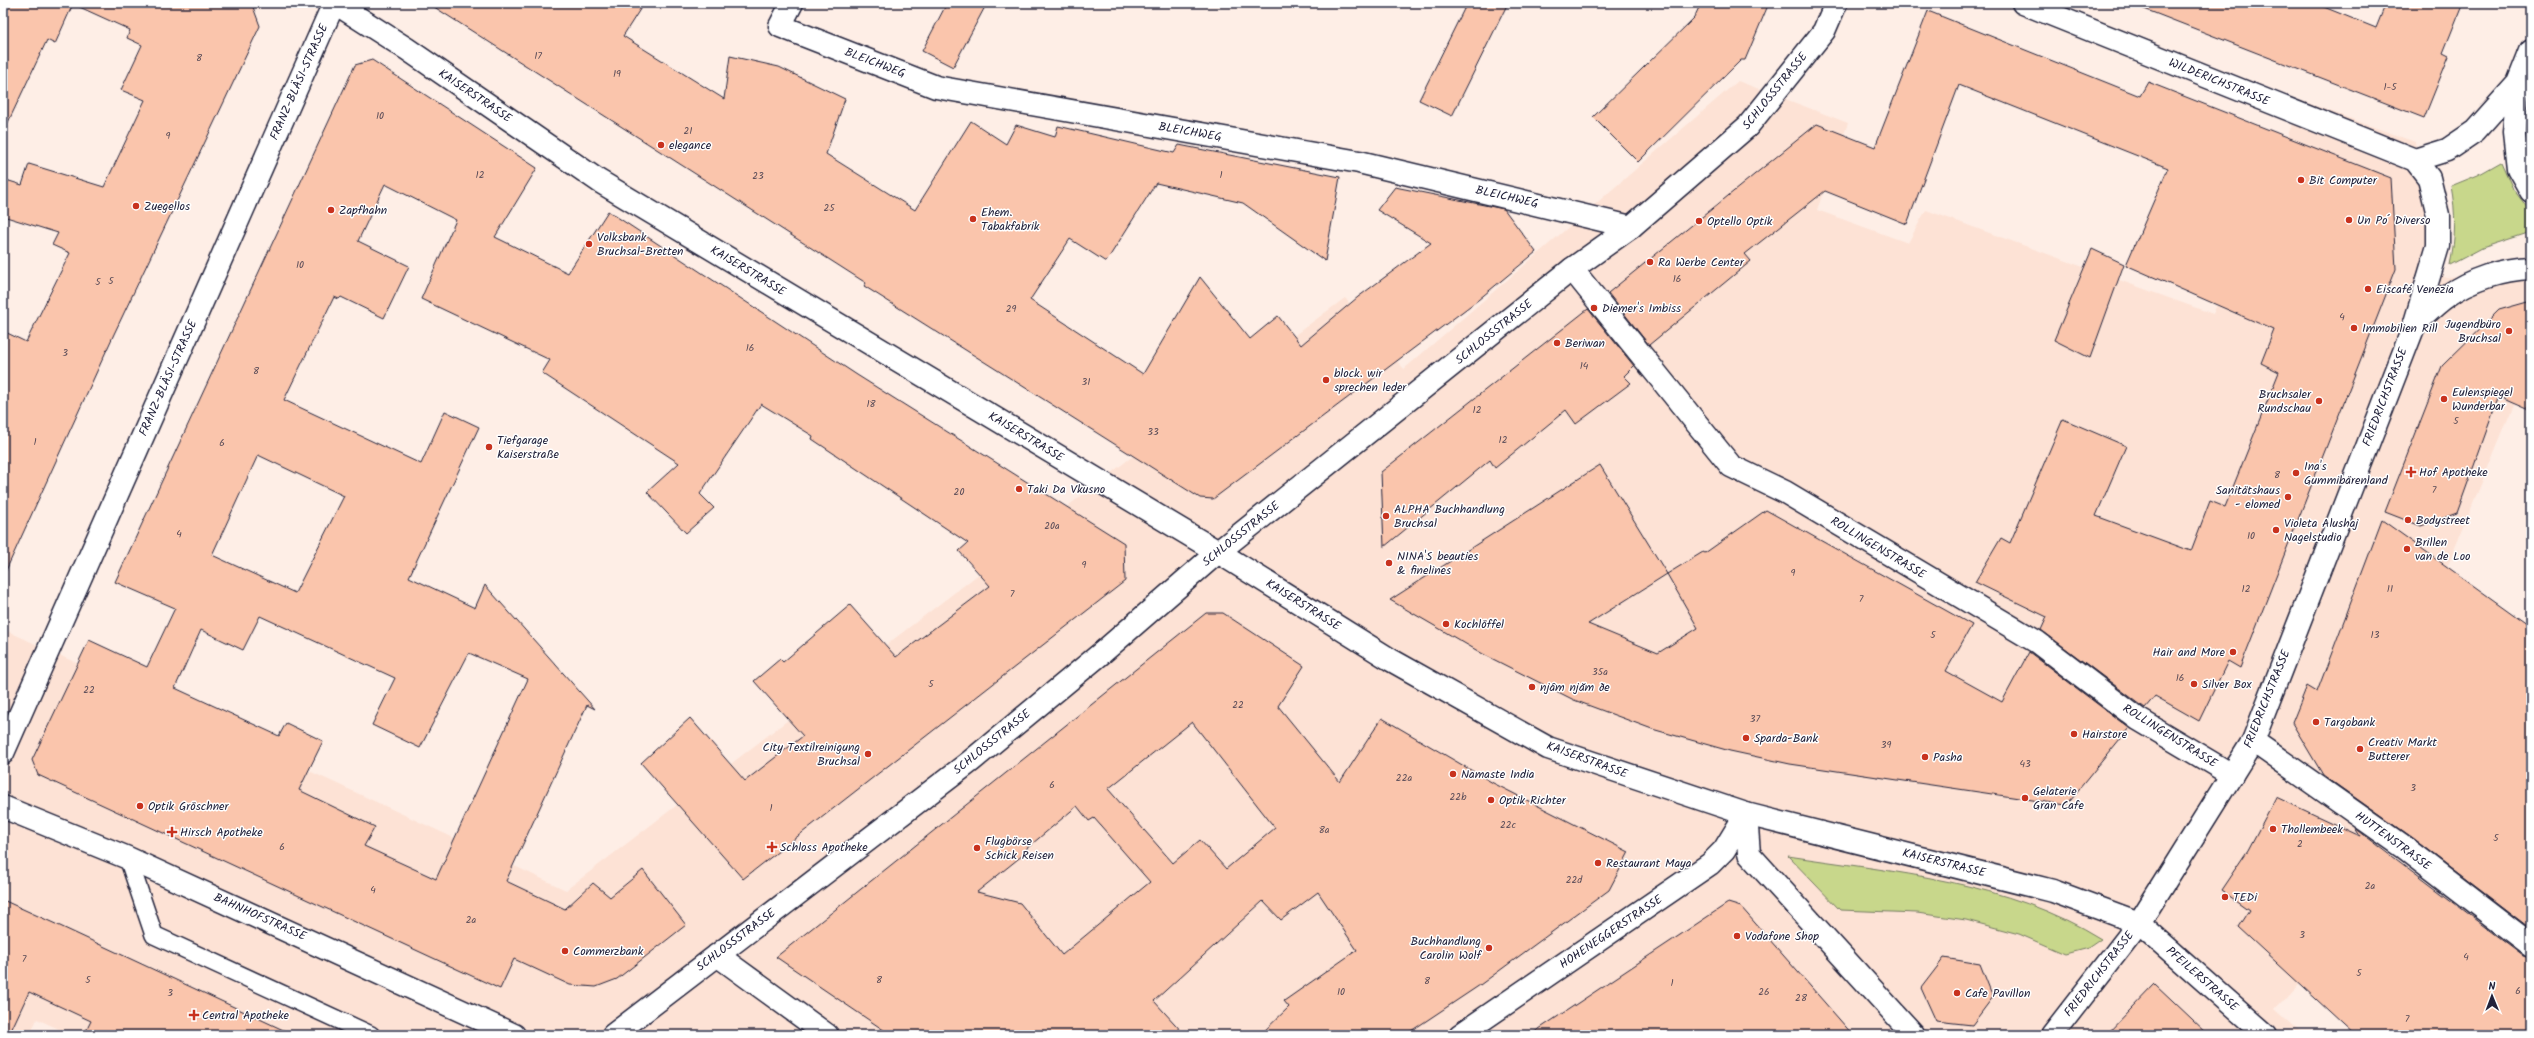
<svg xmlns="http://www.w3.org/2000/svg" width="2534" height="1038" viewBox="0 0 2534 1038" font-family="Kalam,sans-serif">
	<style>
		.built { fill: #fde2d5 }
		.green { fill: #c8d78b; stroke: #757c63 }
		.building { fill: #fac5ac; stroke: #22223b; fill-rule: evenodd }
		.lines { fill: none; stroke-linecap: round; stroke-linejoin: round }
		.lane-casing { stroke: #22223b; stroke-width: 20 }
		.street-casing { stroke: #22223b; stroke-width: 25 }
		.secondary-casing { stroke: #22223b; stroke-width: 25 }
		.lane { stroke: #fff; stroke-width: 17 }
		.street { stroke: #fff; stroke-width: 22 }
		.secondary { stroke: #fff; stroke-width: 22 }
		.poi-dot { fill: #c8321e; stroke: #fff; stroke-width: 1.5 }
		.labels { text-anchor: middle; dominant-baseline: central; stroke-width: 3; stroke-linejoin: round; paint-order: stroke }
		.number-label { font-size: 10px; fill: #584b57 }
		.street-label { font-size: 12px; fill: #22223b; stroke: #fff }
		.poi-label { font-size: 12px; fill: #22223b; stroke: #fff; text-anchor: start }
	</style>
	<rect width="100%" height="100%" fill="#feeee6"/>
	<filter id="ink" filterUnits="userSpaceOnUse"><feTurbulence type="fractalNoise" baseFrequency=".025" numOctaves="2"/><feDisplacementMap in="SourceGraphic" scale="8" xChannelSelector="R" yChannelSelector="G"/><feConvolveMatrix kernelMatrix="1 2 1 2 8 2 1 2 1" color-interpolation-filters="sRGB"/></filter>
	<g filter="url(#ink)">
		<path class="built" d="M1738,81l110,42 -31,87 91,33 18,-33 287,104 89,-213 113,41 28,135 88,-4v124l-12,-5 -129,314 91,71 -66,94 -55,-40 -52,64 35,40 -68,74 29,26h-2232l-35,-16 -7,16h-27v-406l563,261 626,-479 153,-113 59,71z"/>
		<path class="green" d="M2501,162l12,27 18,23v20l-49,16 -32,17c6,-28 6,-52 1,-79l27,-11z
			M1788,856c105,16 220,25 313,83l-13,9 -23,6 -46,-20 -53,-14 -49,-7 -77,-3z"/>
		<path class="building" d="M3,3h239l11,4 7,19 -146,308 -111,243v-246l23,11 44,-89 -18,-8 6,-12 -55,-17v-37l19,6 7,-21 75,23 41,-87 -24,-10 21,-45 -15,-7 3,-8 -57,-26 -18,40 -8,-4 -44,93z
			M428,3h216l-21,33 101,63 6,-43 49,11 66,32 -19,55 89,56 56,-89 35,23 10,-19 39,12 3,-11 116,27 5,-8 161,32 -15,84 -82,-58 -87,-20 -50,79 -36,-23 -40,61 113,74 57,-97 50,62 28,-23 23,29 57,-48 73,-54 -54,-33 18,-23 109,22 32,43 -58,48 -265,199 -13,-1 -336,-212 2,-3z
			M947,3h40l-34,64 -31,-16z
			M1467,3h41l-56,113 -33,-16z
			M1701,3h68l-24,57h-4l-103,102 -45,-45 101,-99z
			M2135,3h179l62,25 10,-25h77l-20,50 6,3 -25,62 -290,-113z
			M1928,11l212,85 8,-14 243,96 5,91 -156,399 -12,-7 -29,60 -44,-25 -10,12 -104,-78 6,-13 -72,-35 26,-44 9,5 53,-124 63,27 -30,70 95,35 19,-50 15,6 54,-135 -18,-9 13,-33 -148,-65 42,-97 -209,-83 -52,139 -82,-33 -80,63 6,7 -102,84 -41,-52 209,-169 58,23z
			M372,60l165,108 -42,69 73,36 40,-62 249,164 267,168 1,38 -382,298 -102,-116 49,-45 55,63 58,-45 -49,-55 26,-22 3,3 67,-57 46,52 94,-71 -31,-35 9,-8 -156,-104 1,-3 -52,-32 -61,90 14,14 -28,25 -39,-41 32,-29 -137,-90 8,-13 -129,-61 35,-79 -71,-36 -27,57 51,25 -25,52 -43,-21 -2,2 -5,-2 -50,103 137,64 24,-53 34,16 -70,150 66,31 10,-23 110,124 -8,-4 -81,176 59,28 28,-26 17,14 33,-27 43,55 -69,54 -21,8 -26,-2 -56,-26 -14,30 -462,-214 -6,-15 57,-120 58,27 28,-59 -60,-26 240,-517zM258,455l86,41 -49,97 -83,-38zM260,616l135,62 -23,47 48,23 49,-95 59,26 -92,200 -72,-33 11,-19 -76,-37 24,-49 -37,-18 -7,13 -104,-48 26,-58 42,20z
			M2092,249l32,15 -34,94 -36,-18z
			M2531,301v109l-32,-14 -42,117 -36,13 -36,-14 57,-146 57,-56z
			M1588,309l46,57 -10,10 7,7 -55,41 -10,-14 -71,58 -5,-8 -106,87 -3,-75z
			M1600,465l67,109 36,-22 2,1 61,-43 206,115 -26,46 56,31 27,-50 100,76 -63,77 -276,-41 -60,-13 -78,-22 -78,-29 -91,-46 -93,-54zM1667,574l31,54 -40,25 -70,-29z
			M2382,520l149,107v302l-119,-91 -89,-63 -31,-52 15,-37 10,6z
			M1206,613h17l81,53 -26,40 62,76 42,-64 111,65 136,69 -20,38 -129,95 -75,50h-145l29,-28 -5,-6 73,-51 -39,-58 -37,28 -18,-19 -109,100 31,34h-294l-115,-78zM1192,722l83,106 -49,41 -26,-29 -27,23 -65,-74zM1077,806l12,15 5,-3 56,64 -88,73 -42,-52 -43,-11 51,-41 -2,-2z
			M2276,797l84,39 -5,-8 168,127 8,2v78h-176l-117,-108 11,-17 -28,-20 27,-40z
			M3,900l57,26 234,109h-210l7,-14 -62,-29 -20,43h-6z
			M1728,903l13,4 112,128h-323z
			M1944,958l36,6 13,33 -21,28 -36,-4 -15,-33z
			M2155,984l54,51h-103z"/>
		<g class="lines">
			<defs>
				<path id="lane" d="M128,858l26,77 217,100"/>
				<path id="street" d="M792,3l-12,23 156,61 423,75 272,65
					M1572,269l159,197 54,26 252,150 101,77 94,56
					M2253,741l152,107 126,97
					M3,753l331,-750
					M3,807l125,51 386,177
					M1746,814l3,40 165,181
					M717,955l110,80
					M613,1035l358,-274 132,-109 115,-100
					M1460,1035l250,-171 14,-14 22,-36
					M2052,1035l87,-112"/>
				<path id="secondary" d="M335,3l72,46 192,132 619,371 173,108 157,88 198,66 307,77 86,32 127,112
					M2023,3l392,157 14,18 9,37v31l-24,80 -161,415 -114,182
					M2518,83l-4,49 4,36 13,23
					M2415,160l32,-10 28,-19 43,-48 13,-33
					M2414,325c11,-10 21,-21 33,-29 24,-17 55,-27 84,-28
					M1218,552l354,-283 59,-42 117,-101 76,-95 12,-28"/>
			</defs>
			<use href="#lane" class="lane-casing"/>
			<use href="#street" class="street-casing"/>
			<use href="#secondary" class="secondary-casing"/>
			<use href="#lane" class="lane"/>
			<use href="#street" class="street"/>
			<use href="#secondary" class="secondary"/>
		</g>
	</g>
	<g class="poi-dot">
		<circle cx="661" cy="145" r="4"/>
		<circle cx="2301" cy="180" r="4"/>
		<circle cx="136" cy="206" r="4"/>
		<circle cx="331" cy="210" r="4"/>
		<circle cx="973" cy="219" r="4"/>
		<circle cx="2349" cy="220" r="4"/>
		<circle cx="1699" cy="221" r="4"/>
		<circle cx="589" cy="244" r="4"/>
		<circle cx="1650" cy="262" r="4"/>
		<circle cx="2368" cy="289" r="4"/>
		<circle cx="1594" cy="308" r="4"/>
		<circle cx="2354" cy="328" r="4"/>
		<circle cx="2509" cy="331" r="4"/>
		<circle cx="1557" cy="343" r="4"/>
		<circle cx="1326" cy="380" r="4"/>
		<circle cx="2444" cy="399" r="4"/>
		<circle cx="2319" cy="401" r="4"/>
		<circle cx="489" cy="447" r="4"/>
		<path d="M2409 466h4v4h4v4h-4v4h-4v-4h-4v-4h4z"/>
		<circle cx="2296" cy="473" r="4"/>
		<circle cx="1019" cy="489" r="4"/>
		<circle cx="2288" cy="497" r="4"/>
		<circle cx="1386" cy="516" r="4"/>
		<circle cx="2408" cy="520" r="4"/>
		<circle cx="2276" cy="530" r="4"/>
		<circle cx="2407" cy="549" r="4"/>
		<circle cx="1389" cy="563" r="4"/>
		<circle cx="1446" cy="624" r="4"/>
		<circle cx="2233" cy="652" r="4"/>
		<circle cx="2194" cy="684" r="4"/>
		<circle cx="1532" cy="687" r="4"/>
		<circle cx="2316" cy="722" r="4"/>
		<circle cx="2074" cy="734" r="4"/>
		<circle cx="1746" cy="738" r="4"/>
		<circle cx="2360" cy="749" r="4"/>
		<circle cx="868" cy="754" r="4"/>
		<circle cx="1925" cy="757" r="4"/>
		<circle cx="1453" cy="774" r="4"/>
		<circle cx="2025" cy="798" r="4"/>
		<circle cx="1491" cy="800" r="4"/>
		<circle cx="140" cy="806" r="4"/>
		<circle cx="2273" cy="829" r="4"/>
		<path d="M170 826h4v4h4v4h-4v4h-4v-4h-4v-4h4z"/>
		<path d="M770 841h4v4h4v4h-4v4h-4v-4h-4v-4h4z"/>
		<circle cx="977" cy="848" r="4"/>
		<circle cx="1598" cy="863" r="4"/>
		<circle cx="2225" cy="897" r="4"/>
		<circle cx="1737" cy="936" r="4"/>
		<circle cx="1489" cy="948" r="4"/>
		<circle cx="565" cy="951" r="4"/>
		<circle cx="1957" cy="993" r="4"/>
		<path d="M192 1009h4v4h4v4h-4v4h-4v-4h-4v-4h4z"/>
	</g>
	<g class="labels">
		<g class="number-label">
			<text x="538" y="56">17</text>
			<text x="199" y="58">8</text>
			<text x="617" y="74">19</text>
			<text x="2390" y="87">1-5</text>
			<text x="380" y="116">10</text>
			<text x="688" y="131">21</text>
			<text x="168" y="136">9</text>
			<text x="480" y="175">12</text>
			<text x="1221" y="175">1</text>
			<text x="758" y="176">23</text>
			<text x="829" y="208">25</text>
			<text x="300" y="265">10</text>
			<text x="1677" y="279">16</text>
			<text x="111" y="281">5</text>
			<text x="98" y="282">5</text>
			<text x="1011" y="309">29</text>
			<text x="2342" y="317">4</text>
			<text x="750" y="348">16</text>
			<text x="65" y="353">3</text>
			<text x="1584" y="366">14</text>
			<text x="256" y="371">8</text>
			<text x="1086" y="382">31</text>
			<text x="871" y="404">18</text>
			<text x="1477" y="410">12</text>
			<text x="2456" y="421">5</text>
			<text x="1153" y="432">33</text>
			<text x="1503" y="440">12</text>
			<text x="35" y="442">1</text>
			<text x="222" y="443">6</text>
			<text x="2277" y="475">8</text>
			<text x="2434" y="490">7</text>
			<text x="959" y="492">20</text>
			<text x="1052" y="526">20a</text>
			<text x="179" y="534">4</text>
			<text x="2251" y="536">10</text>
			<text x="1084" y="565">9</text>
			<text x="1793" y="573">9</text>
			<text x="2246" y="589">12</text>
			<text x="2390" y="589">11</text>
			<text x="1012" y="594">7</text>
			<text x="1861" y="599">7</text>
			<text x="1933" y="635">5</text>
			<text x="2375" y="635">13</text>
			<text x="1600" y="672">35a</text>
			<text x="2180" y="678">16</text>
			<text x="931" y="684">5</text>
			<text x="89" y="690">22</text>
			<text x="1238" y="705">22</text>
			<text x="1755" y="719">37</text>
			<text x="1886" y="745">39</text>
			<text x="2025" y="764">43</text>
			<text x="1404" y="778">22a</text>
			<text x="1052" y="785">6</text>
			<text x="2413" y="788">3</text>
			<text x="1458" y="797">22b</text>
			<text x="771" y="808">1</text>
			<text x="1508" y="825">22c</text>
			<text x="1324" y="830">8a</text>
			<text x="2496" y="838">5</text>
			<text x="2300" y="844">2</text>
			<text x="282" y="847">6</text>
			<text x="1574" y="880">22d</text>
			<text x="2370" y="886">2a</text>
			<text x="373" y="890">4</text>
			<text x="471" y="920">2a</text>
			<text x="2302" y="935">3</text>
			<text x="2466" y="957">4</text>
			<text x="24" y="959">7</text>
			<text x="2359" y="973">5</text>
			<text x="88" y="980">5</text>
			<text x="879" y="980">8</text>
			<text x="1427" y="981">8</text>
			<text x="1672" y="983">1</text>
			<text x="2518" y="991">6</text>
			<text x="1341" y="992">10</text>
			<text x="1764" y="992">26</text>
			<text x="170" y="993">3</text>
			<text x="1801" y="998">28</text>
			<text x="2407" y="1019">7</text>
		</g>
		<g class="street-label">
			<text transform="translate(875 63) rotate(21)">BLEICHWEG</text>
			<text transform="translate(299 82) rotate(-66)">FRANZ-BLÄSI-STRASSE</text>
			<text transform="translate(2219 82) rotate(22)">WILDERICHSTRASSE</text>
			<text transform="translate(1775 91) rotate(-51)">SCHLOSSSTRASSE</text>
			<text transform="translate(475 96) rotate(34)">KAISERSTRASSE</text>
			<text transform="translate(1190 132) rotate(10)">BLEICHWEG</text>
			<text transform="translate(1507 197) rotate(13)">BLEICHWEG</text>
			<text transform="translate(748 271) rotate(31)">KAISERSTRASSE</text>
			<text transform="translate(1494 332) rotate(-39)">SCHLOSSSTRASSE</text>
			<text transform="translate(168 378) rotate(-66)">FRANZ-BLÄSI-STRASSE</text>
			<text transform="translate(2385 397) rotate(-69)">FRIEDRICHSTRASSE</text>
			<text transform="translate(1026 437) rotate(31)">KAISERSTRASSE</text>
			<text transform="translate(1241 534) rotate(-39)">SCHLOSSSTRASSE</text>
			<text transform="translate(1878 548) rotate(31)">ROLLINGENSTRASSE</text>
			<text transform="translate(1303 605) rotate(32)">KAISERSTRASSE</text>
			<text transform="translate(2267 699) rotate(-68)">FRIEDRICHSTRASSE</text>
			<text transform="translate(2170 736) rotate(32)">ROLLINGENSTRASSE</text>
			<text transform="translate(992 742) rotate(-39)">SCHLOSSSTRASSE</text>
			<text transform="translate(1587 760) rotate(20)">KAISERSTRASSE</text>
			<text transform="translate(2393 841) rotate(36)">HUTTENSTRASSE</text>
			<text transform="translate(1944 863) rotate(14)">KAISERSTRASSE</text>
			<text transform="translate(260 917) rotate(24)">BAHNHOFSTRASSE</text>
			<text transform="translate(1611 932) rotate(-34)">HOHENEGGERSTRASSE</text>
			<text transform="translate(736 940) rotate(-37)">SCHLOSSSTRASSE</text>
			<text transform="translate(2099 974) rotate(-52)">FRIEDRICHSTRASSE</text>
			<text transform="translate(2202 979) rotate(41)">PFEILERSTRASSE</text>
		</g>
		<g class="poi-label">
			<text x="669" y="145">elegance</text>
			<text x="2309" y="180">Bit Computer</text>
			<text x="144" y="206">Zuegellos</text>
			<text x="339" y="210">Zapfhahn</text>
			<text x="981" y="212">Ehem.<tspan x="981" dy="14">Tabakfabrik</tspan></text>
			<text x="2357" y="220">Un Po´ Diverso</text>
			<text x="1707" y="221">Optello Optik</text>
			<text x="597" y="237">Volksbank<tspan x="597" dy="14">Bruchsal-Bretten</tspan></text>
			<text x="1658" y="262">Ra Werbe Center</text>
			<text x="2376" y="289">Eiscafé Venezia</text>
			<text x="1602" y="308">Diemer's Imbiss</text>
			<text x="2501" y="324" text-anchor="end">Jugendbüro<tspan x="2501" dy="14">Bruchsal</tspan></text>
			<text x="2362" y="328">Immobilien Rill</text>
			<text x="1565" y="343">Beriwan</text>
			<text x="1334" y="373">block. wir<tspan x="1334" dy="14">sprechen leder</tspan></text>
			<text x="2452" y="392">Eulenspiegel<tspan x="2452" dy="14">Wunderbar</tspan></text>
			<text x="2311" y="394" text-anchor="end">Bruchsaler<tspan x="2311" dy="14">Rundschau</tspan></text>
			<text x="497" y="440">Tiefgarage<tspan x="497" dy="14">Kaiserstraße</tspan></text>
			<text x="2304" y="466">Ina's<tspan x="2304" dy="14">Gummibärenland</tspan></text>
			<text x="2419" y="472">Hof Apotheke</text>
			<text x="1027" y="489">Taki Da Vkusno</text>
			<text x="2280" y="490" text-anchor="end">Sanitätshaus<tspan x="2280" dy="14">- elomed</tspan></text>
			<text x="1394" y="509">ALPHA Buchhandlung<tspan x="1394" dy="14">Bruchsal</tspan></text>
			<text x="2416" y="520">Bodystreet</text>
			<text x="2284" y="523">Violeta Alushaj<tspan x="2284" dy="14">Nagelstudio</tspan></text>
			<text x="2415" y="542">Brillen<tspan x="2415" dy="14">van de Loo</tspan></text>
			<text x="1397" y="556">NINA'S beauties<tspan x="1397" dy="14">&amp; finelines</tspan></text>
			<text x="1454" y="624">Kochlöffel</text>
			<text x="2225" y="652" text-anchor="end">Hair and More</text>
			<text x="2202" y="684">Silver Box</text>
			<text x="1540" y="687">njâm njăm ðe</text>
			<text x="2324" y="722">Targobank</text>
			<text x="2082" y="734">Hairstore</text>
			<text x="1754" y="738">Sparda-Bank</text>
			<text x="2368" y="742">Creativ Markt<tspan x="2368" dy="14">Butterer</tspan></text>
			<text x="860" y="747" text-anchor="end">City Textilreinigung<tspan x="860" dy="14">Bruchsal</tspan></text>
			<text x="1933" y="757">Pasha</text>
			<text x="1461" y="774">Namaste India</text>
			<text x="2033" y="791">Gelaterie<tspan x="2033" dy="14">Gran Cafe</tspan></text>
			<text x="1499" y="800">Optik Richter</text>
			<text x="148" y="806">Optik Gröschner</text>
			<text x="2281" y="829">Thollembeek</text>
			<text x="180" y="832">Hirsch Apotheke</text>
			<text x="985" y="841">Flugbörse<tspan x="985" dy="14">Schick Reisen</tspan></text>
			<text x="780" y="847">Schloss Apotheke</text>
			<text x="1606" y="863">Restaurant Maya</text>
			<text x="2233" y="897">TEDi</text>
			<text x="1745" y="936">Vodafone Shop</text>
			<text x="1481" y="941" text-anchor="end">Buchhandlung<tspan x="1481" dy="14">Carolin Wolf</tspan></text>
			<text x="573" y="951">Commerzbank</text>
			<text x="1965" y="993">Cafe Pavillon</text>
			<text x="202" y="1015">Central Apotheke</text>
		</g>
	</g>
	<rect width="2534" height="1038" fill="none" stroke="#fff" stroke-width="16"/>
	<rect x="8" y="8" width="2518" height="1022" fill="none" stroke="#22223b" stroke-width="1.5" filter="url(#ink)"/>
	<g transform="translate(2492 996) rotate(359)" stroke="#ffffff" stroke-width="3" paint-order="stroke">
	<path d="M0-3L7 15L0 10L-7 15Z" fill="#22223b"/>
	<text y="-6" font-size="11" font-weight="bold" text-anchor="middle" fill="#22223b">N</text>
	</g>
</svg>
